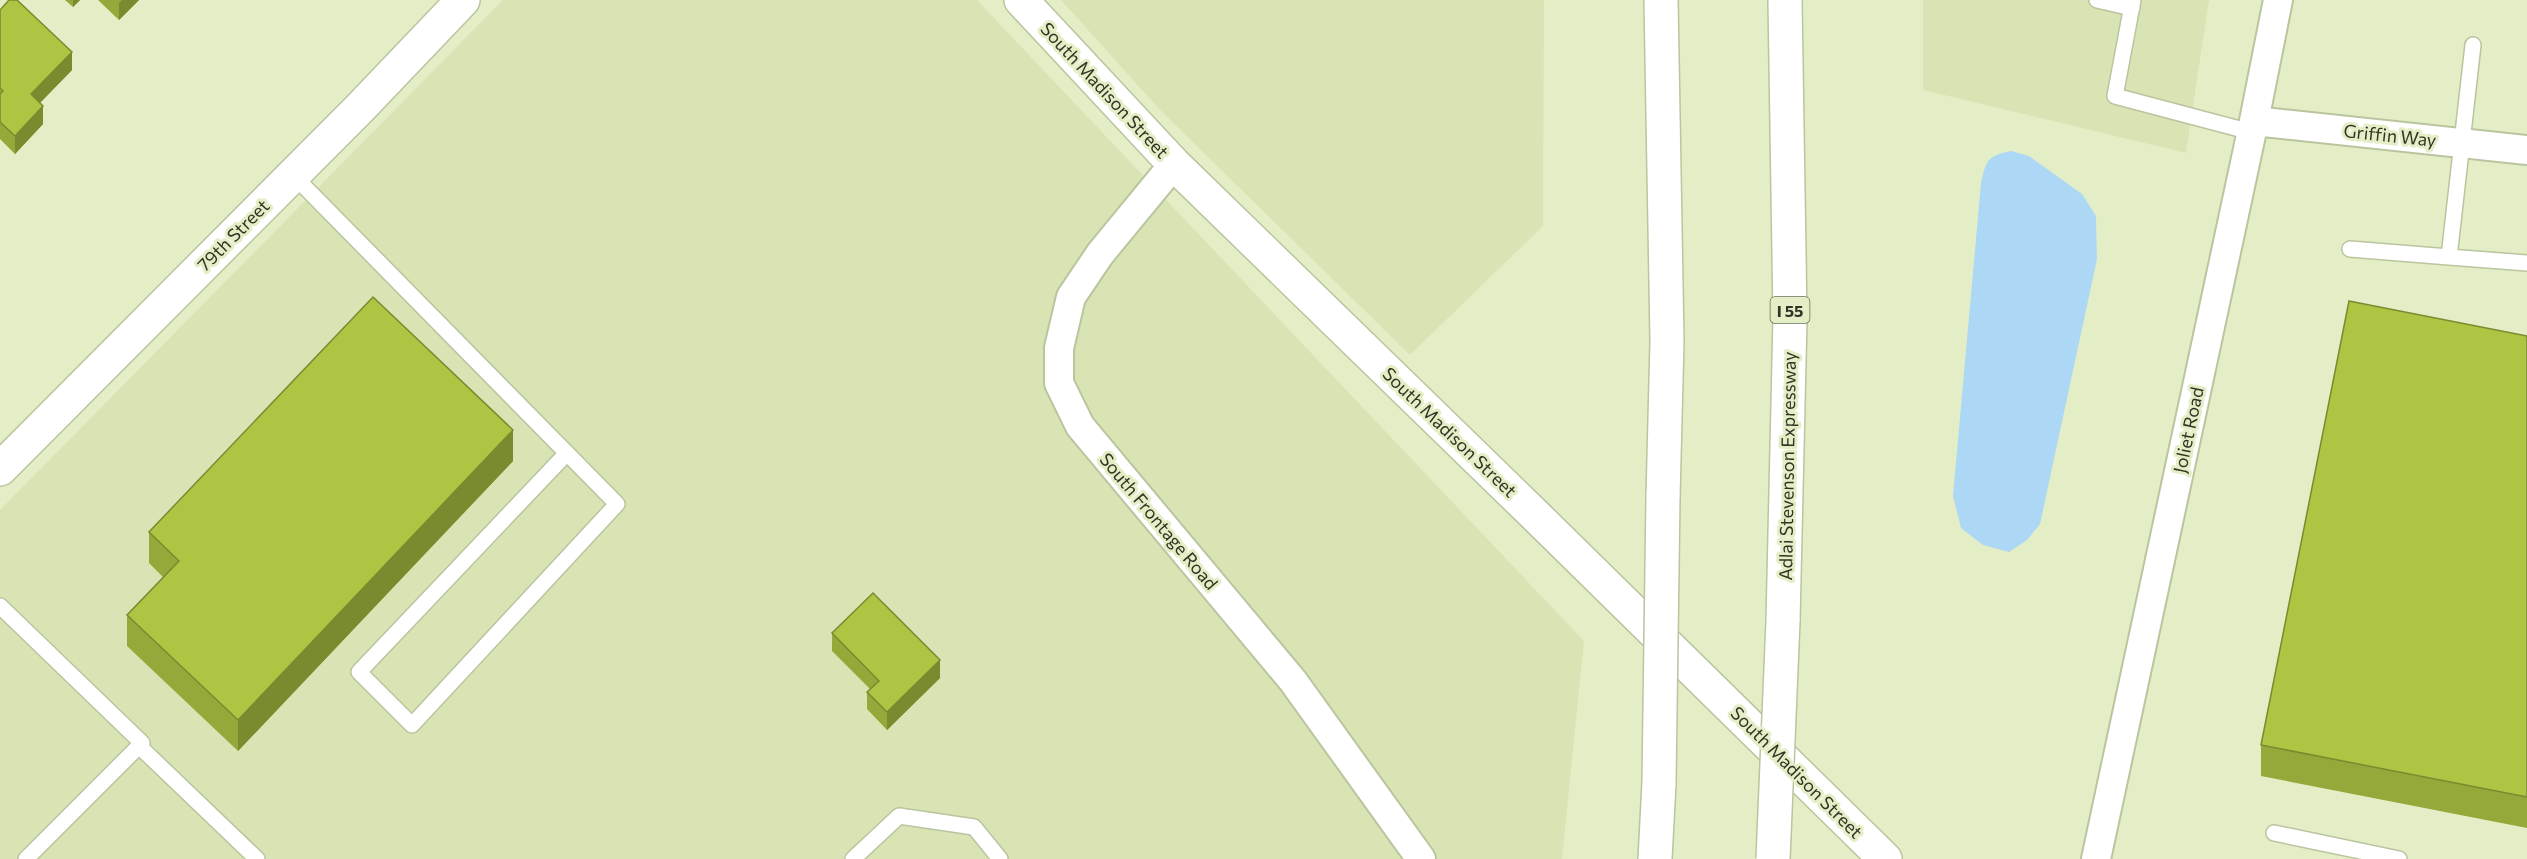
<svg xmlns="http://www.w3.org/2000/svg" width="2527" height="859" viewBox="0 0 2527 859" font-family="Commissioner,sans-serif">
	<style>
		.built { fill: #d9e4b5 }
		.water { fill: #acd7f5 }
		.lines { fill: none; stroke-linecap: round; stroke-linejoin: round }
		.service-casing { stroke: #bac49e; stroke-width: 18 }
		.minor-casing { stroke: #bac49e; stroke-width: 32 }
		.tertiary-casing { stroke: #bac49e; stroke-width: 36 }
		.motorway-casing { stroke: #bac49e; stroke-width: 36 }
		.service { stroke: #fff; stroke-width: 15 }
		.minor { stroke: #fff; stroke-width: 28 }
		.tertiary { stroke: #fff; stroke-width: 33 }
		.motorway { stroke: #fff; stroke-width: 33 }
		.motorway-bridge-casing { stroke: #bac49e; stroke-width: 36; stroke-linecap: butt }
		.motorway-bridge { stroke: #fff; stroke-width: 33 }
		.wall { fill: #95a93a }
		.shaded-wall { fill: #798a2f }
		.building { fill: #adc543; stroke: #798a2f; stroke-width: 1.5 }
		.labels { text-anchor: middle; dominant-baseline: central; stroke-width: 6; stroke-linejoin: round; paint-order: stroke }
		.shield { fill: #e4eec6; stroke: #666c55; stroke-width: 1.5 }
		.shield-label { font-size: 16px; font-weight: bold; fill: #303424 }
		.street-label { font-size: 18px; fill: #303424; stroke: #e4eec6 }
	</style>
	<rect width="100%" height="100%" fill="#e4eec6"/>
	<path class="built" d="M503,0h474l607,641 -22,218h-1562v-349z
		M1061,0h483l-1,226 -133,129 -250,-245z
		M1923,0h286l-23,153 -263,-63z"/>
	<path class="water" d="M2011,151l18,5 53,38 14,22 1,43 -57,265 -13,16 -18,12 -26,-7 -22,-17 -8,-32 28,-313c5,-23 6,-27 30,-32z"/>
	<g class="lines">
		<defs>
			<path id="service" d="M2097,0l35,8
				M2133,0l-18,96 136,36
				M2473,45l-24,212 78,6
				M293,175l324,329 -205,221 -53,-53 208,-219
				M2350,249l99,8
				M0,606l142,137 -116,116
				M139,746l118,113
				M2274,833l125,26
				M853,859l46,-43 75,11 26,32"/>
			<path id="minor" d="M2254,121l273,29
				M1174,164l-74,90 -29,43 -12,51v35l21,43 213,255 128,178
				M2096,859l158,-738 24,-121"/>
			<path id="tertiary" d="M1021,0l153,164 364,354 347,341
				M0,469l360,-361 103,-108"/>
			<path id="motorway" d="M1661,0l6,341 -4,156
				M1783,621l7,-303 -5,-318
				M1655,859l4,-76"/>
		</defs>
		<use href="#service" class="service-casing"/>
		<use href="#minor" class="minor-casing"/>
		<use href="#tertiary" class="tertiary-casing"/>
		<use href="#motorway" class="motorway-casing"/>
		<use href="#service" class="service"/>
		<use href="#minor" class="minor"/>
		<use href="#tertiary" class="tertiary"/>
		<use href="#motorway" class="motorway"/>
		<defs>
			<path id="motorway-bridge" d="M1659,783l4,-286
				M1773,859l10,-238"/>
		</defs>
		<use href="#motorway-bridge" class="motorway-bridge-casing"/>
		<use href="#motorway-bridge" class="motorway-bridge"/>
	</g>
	<path class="wall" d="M65,0h15l-7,7z
		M98,0h41l-20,20z
		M0,10l72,60 -32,33 3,21 -28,30 -15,-15z
		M2527,336v492l-266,-52v-31z
		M513,461l-275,290 -111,-105v-31l36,-38 -14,-14v-31z
		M832,633l108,45 -53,52 -20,-21v-17l3,-3 -38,-38z"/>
	<path class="shaded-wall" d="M73,0h7l-7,7z
		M122,0h17l-20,20v-17z
		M72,52v18l-41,42v-18z
		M43,106v18l-28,30v-18z
		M513,430v31l-275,290v-31z
		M940,660v18l-53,52v-18z"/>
	<path class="building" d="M9,0h8l55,52 -41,42 12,12 -28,30 -15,-14v-28l3,-3 -3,-3v-78z
		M373,297l140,133 -275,290 -111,-105 52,-54 -30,-29z
		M2349,301l178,35v461l-266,-52z
		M873,593l67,67 -53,52 -20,-20 12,-11 -47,-48z"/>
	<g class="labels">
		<rect class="shield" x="1770.5" y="297" width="39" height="26" rx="4.5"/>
		<g class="shield-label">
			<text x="1790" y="310">I 55</text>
		</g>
		<g class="street-label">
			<text transform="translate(1105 90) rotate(47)">South Madison Street</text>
			<text transform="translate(2390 135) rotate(6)">Griffin Way</text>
			<text transform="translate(233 235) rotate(-45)">79th Street</text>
			<text transform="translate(2188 430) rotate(-78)">Joliet Road</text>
			<text transform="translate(1450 432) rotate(44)">South Madison Street</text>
			<text transform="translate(1787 466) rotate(-89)">Adlai Stevenson Expressway</text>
			<text transform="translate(1159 521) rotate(50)">South Frontage Road</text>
			<text transform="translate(1797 772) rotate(45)">South Madison Street</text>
		</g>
	</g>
</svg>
